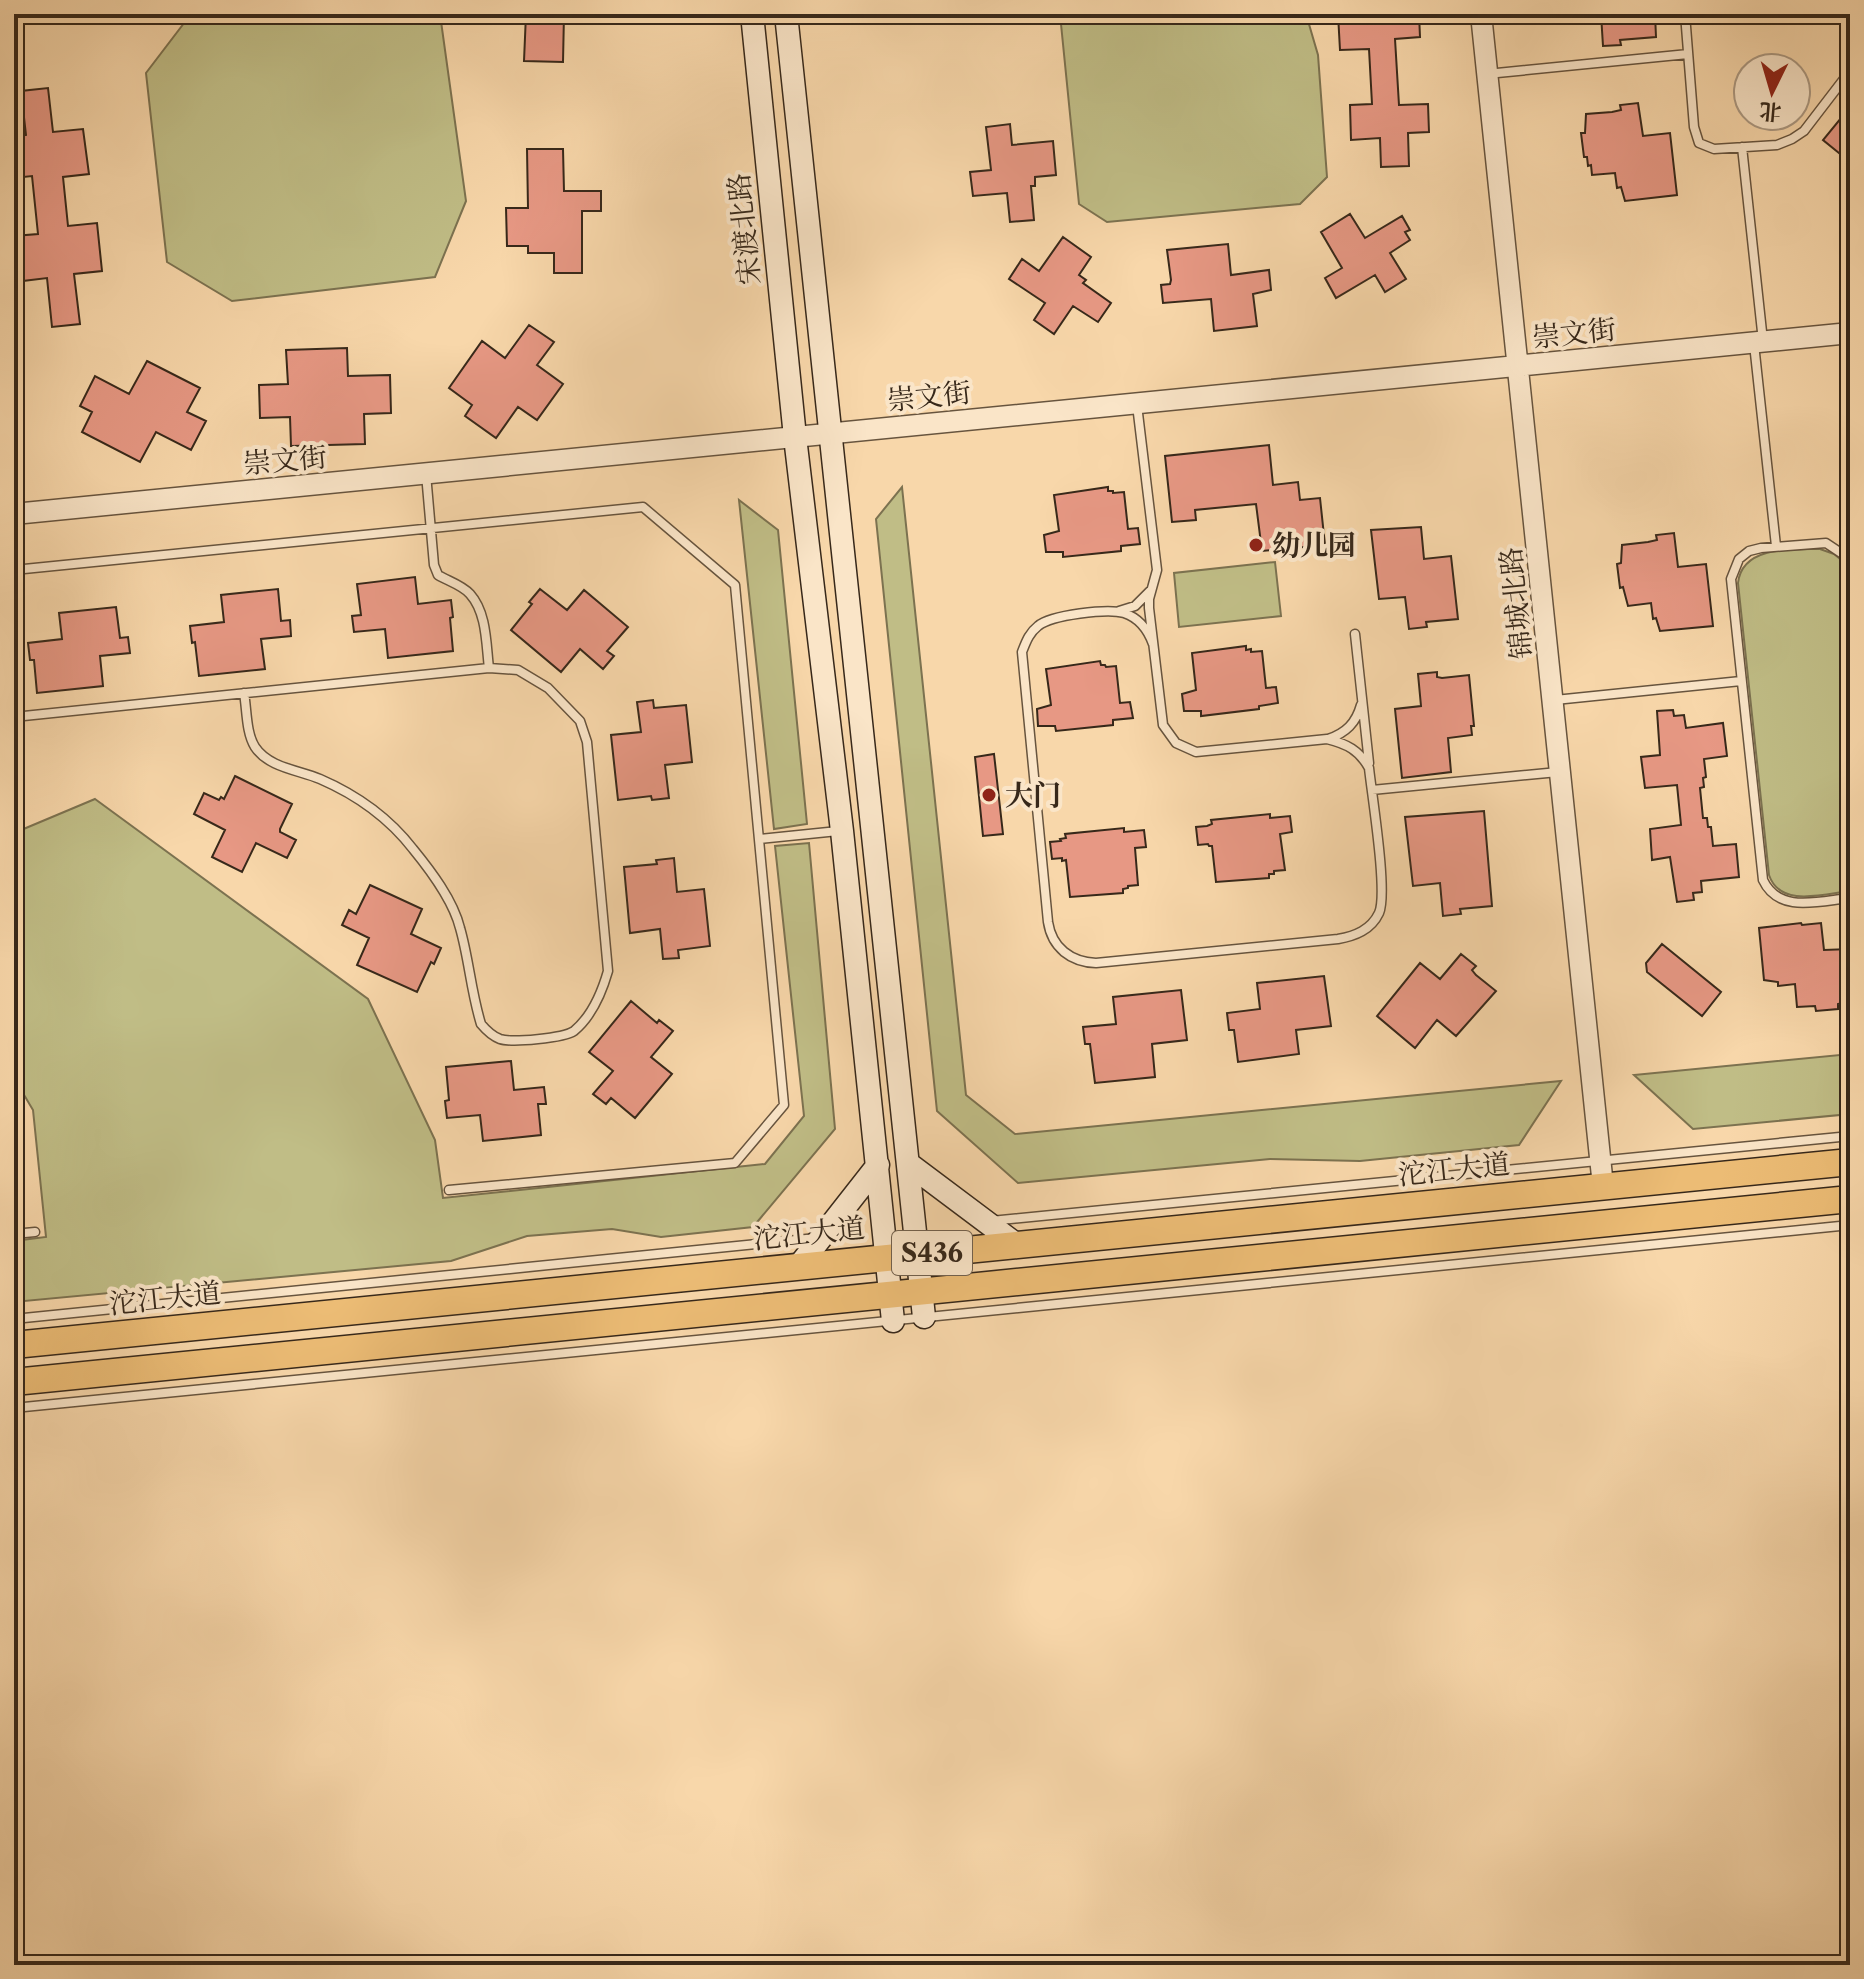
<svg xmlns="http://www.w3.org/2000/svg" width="1864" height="1979" viewBox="0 0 1864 1979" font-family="'Libre Caslon Text','Noto Serif SC',serif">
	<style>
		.green { fill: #c0bd86; stroke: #7c7250; stroke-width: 2 }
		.building { fill: #e79884; stroke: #37281a; stroke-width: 2 }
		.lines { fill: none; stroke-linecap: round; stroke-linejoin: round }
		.service-casing { stroke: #67543e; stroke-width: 11 }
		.tertiary-casing { stroke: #67543e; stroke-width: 23 }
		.secondary-casing { stroke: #37281a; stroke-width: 25 }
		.trunk-casing { stroke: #37281a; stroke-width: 29 }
		.service { stroke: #fae5c8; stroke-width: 8 }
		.tertiary { stroke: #fae5c8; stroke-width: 20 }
		.secondary { stroke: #fae5c8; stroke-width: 22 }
		.trunk { stroke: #ecbc75; stroke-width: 26 }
		.poi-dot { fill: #8f2418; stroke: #fae5c8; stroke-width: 3 }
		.labels { text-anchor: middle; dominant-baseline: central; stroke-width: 8; stroke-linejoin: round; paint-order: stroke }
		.shield { fill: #fae5c8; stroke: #72614e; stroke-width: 2 }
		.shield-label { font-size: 26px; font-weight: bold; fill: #37281a }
		.street-label { font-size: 28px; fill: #37281a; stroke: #fae5c8 }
		.poi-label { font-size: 28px; font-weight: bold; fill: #37281a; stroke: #fae5c8; text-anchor: start }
	</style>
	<rect width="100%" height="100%" fill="#f8d7aa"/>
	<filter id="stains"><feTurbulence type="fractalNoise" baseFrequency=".0025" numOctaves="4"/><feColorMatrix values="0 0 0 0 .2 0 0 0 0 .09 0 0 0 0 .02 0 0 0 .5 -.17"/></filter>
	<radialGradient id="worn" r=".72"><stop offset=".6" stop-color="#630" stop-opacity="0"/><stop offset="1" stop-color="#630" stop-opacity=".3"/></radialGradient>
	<path class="green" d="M191,14h249l26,187 -31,76 -203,24 -65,-39 -21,-189z
		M1060,14h246l12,41 9,122 -27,27 -193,18 -28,-18z
		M902,487l64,608 49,39 546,-53 -42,64 -159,16 -90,-2 -252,24 -81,-72 -61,-592z
		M739,500l39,30 29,294 -33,5z
		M1820,549l14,5 16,13v324c-26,3 -70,17 -81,-16l-31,-292c4,-37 53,-34 82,-34z
		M1275,562l6,54 -102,11 -5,-54z
		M95,799l273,200 67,141 8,58 322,-34 39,-48 -29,-270 34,-3 26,286 -82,98 -92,10 -49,-8 -85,7 -76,25 -437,41v-61l32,-4 -13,-127 -19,-32v-245z
		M1850,1054v60l-157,15 -59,-54z"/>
	<path class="building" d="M526,14h38l-1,48 -39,-1z
		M1338,14h81l1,23 -25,2 4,66 29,-1 1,28 -21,1 1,33 -28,1 -1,-29 -29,2 -1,-35 22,-1 -3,-55 -29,1z
		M1601,14h54l1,23 -36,3 1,5 -18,1z
		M48,88l5,44 30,-3 6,45 -26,3 5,49 29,-3 5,48 -28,3 6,50 -28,3 -5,-49 -33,4v-46l24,-2 -6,-58 -18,2v-41l12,-2 -5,-44z
		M1638,103l5,33 27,-3 7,62 -52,6 -4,-14 -4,1 -2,-15 -23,2 -1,-10 -3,1 -1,-9h-3l-3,-24h4l1,-19 26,-2 9,-2 -1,-5z
		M1850,107v55l-27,-22z
		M1010,124l2,21 41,-4 3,34 -21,2v9h-4l3,34 -24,2 -3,-29 -34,3 -3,-24 21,-2 -5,-43z
		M527,149h36l1,42h37v20h-19v62h-28v-20h-26v-7h-21l-1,-38h22z
		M1350,214l15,24 37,-22 8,14 -5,2 5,8 -20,13 16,26 -21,13 -10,-17 -39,23 -11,-20 17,-10 -21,-36z
		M1063,237l28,20 -12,18 7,5 -3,3 28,20 -13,19 -25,-16 -19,28 -20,-14 11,-17 -36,-24 13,-20 17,12z
		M1228,244l3,31 38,-5 2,20 -18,4 4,32 -43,5 -3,-32 -48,4 -2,-18 9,-1 1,-4 -4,-30z
		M529,325l25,17 -17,23 26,19 -26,36 -19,-13 -22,31 -31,-22 7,-11 -23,-17 33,-47 23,17z
		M347,348l1,28 42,-1 1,38 -27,1 1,30 -74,2 -1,-29 -30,1 -1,-33 29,-1 -2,-34z
		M147,361l53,27 -13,24 19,9 -15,29 -35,-18 -16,30 -58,-30 10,-20 -12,-6 15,-30 34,18z
		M1269,445l4,40 25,-3 2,18 20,-2 5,47 -63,6 -6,-47 -61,6 1,10 -24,2 -7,-66z
		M1108,487v4h5v2l11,-1 4,37 10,-1 2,16 -19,2v5l-58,6v-5h-17l-2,-17 15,-4 -5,-36z
		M1421,527l3,32 27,-3 7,63 -32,3 1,5 -18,2 -4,-32 -26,2 -8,-69z
		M1674,533l4,34 28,-3 7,62 -53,5 -4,-13 -3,1 -2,-16 -23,3 -5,-19 -3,1 -3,-24 4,-1 1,-18 26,-3 9,-2 -1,-5z
		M415,577l3,27 33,-4 2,17 -3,1 3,33 -65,7 -3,-29 -31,3 -2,-16 9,-1 -4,-31z
		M278,589l3,32 9,-1 1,16 -30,3 4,30 -66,7 -4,-34 -3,1 -2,-17 34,-4 -3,-27z
		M540,589l27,21 17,-20 44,37 -21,24 7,5 -11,13 -23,-20 -19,23 -50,-42 21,-26 -3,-2z
		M116,607l4,31 8,-1 2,16 -30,3 3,30 -66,7 -3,-33h-4l-2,-17 34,-4 -3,-26z
		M1246,646v4l5,-1v3l11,-1 4,37 10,-1 2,16 -19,3v3l-58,7v-5h-17l-2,-17 14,-4 -4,-37z
		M1100,661l1,4h4l1,2 10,-1 4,37 10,-1 3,16 -20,2v5l-57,6 -1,-5h-17l-1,-17 14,-4 -5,-36z
		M1437,672v5l5,1 27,-3 5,51h-3l1,9 -24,3 3,34 -49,6 -7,-69 26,-3 -3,-32z
		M653,700l1,8 32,-3 6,57 -27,3 4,33 -17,2 -1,-4 -33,4 -7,-65 30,-3 -4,-30z
		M1673,710l1,6 10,-1 2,13 37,-5 4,33 -23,3 2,18 -3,1 1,9 -4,1 3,30h4l1,9h3l2,19 23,-2 3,33 -38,4 1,11 -9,1 1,7 -17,2 -7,-45 -18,3 -2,-31 31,-4 -4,-40 -32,3 -4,-31 19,-2 -3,-44z
		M994,754l9,80 -20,2 -8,-79z
		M235,776l57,28 -12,25v3l16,8 -9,18 -31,-15 -14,29 -30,-15 13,-27 -31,-16 10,-21 15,7 2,-3 3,2z
		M1484,811l8,95 -32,3 1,5 -18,2 -3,-33 -27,3 -8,-69z
		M1270,814v4l20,-2 2,16 -12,2 5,36 -11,1v3h-5v4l-53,4 -4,-36h-3l-1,-2 -10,1 -2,-18 11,-1 5,-2 -1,-4z
		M1124,828v4l20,-2 2,17 -11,1 3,37 -10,1v2l-5,1v4l-53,4 -4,-37 -4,1v-3l-10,1 -2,-17 11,-1 -1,-2 6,-1 -1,-4z
		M674,858l3,34 27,-3 6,57 -32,4 1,8 -16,1 -3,-30 -30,4 -6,-66 33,-3 -1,-4z
		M370,885l52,24 -11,25 30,14 -7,16 -3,-2 -14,30 -60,-27 12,-27 -27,-13 7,-15 7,4z
		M1801,923l1,2 19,-2 3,27 26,-1v52l-12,3v5l-22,2 -1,-5 -18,1 -2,-23 -17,2v-4l-14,-2 -5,-52z
		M1662,944l59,48 -19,24 -55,-44 -1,-9z
		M1461,954l15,12 -4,4 4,5 20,16 -40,45 -19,-16 -22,28 -38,-32 43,-53 20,16z
		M1324,976l7,50 -35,4 3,24 -61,8 -4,-32h-5l-2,-17 33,-4 -3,-26z
		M1181,990l6,50 -35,4 3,33 -60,6 -5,-39h-5l-2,-17 33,-3 -3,-27z
		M631,1001l26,22 2,-3 14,11 -22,26 21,17 -37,44 -24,-20 -5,6 -13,-10 20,-23 -24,-19z
		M511,1061l3,29 30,-3 2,17h-8l3,31 -58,6 -3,-26 -33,3 -2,-17 4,-1 -3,-33z"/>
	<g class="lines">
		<defs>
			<path id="service" d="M1685,14l9,113 5,16 15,6 63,-4 15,-6 12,-8 46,-60
				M1487,74l201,-20
				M1742,147l21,194
				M1754,344l22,202
				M1137,405l20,165 -8,29v9l14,117 13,18 20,9 131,-13c20,5 32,11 42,29 3,28 19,125 10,145 -8,17 -24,23 -41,26l-242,24c-25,-1 -44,-15 -48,-41l-26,-270c4,-10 7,-19 16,-26 13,-11 70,-18 86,-13 15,5 24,17 29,31
				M1850,559l-24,-16 -65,5 -12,3 -10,8 -8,20 32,301c16,34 56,21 87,18
				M14,570l629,-63 92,78 49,520 -49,58 -286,27
				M1119,611l16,-5 15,-15
				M1355,634l14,129
				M244,693c3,17 2,40 11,54 14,21 44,23 65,32 37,16 69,39 93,70 18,22 40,51 47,79 9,31 11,64 21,96 5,6 11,12 19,15 12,4 64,-1 74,-8 18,-15 28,-39 34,-60l-21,-229 -7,-21 -32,-33 -30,-18 -29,-2
				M1555,700l186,-19
				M14,717l475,-49c-3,-24 -2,-55 -19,-74 -8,-9 -22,-13 -32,-19l-4,-10 -8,-91
				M1328,739c18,-6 28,-16 33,-34
				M1372,790l186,-18
				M760,839l78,-8
				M991,1221l859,-85
				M14,1234l21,-2
				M14,1319l802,-81
				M14,1408l1836,-183"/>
			<path id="tertiary" d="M1481,14l122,1172
				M14,514l1836,-181"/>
			<path id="secondary" d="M752,14l43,423 47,394 51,490
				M786,14l138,1303
				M909,1164l108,81
				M798,1267l80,-102"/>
			<path id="trunk" d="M14,1345l1836,-183
				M14,1382l1836,-183"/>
		</defs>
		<use href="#service" class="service-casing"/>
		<use href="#tertiary" class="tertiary-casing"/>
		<use href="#secondary" class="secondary-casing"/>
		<use href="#trunk" class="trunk-casing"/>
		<use href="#service" class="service"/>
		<use href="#tertiary" class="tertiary"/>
		<use href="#secondary" class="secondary"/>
		<use href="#trunk" class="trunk"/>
	</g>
	<g class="poi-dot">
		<circle cx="1256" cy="545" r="8"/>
		<circle cx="989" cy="795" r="8"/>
	</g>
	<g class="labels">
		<rect class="shield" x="892" y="1231" width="80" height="44" rx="6"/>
		<g class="shield-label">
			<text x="932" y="1253">S436</text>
		</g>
		<g class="street-label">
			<text transform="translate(744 229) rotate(-96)">宋渡北路</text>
			<text transform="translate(1574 333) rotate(-6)">崇文街</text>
			<text transform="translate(929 396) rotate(-6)">崇文街</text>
			<text transform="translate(285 460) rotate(-5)">崇文街</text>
			<text transform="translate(1516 603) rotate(-96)">锦城北路</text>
			<text transform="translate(1454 1169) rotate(-6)">沱江大道</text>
			<text transform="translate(809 1233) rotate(-6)">沱江大道</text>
			<text transform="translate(165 1298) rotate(-6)">沱江大道</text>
		</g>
		<g class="poi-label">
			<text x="1272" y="545">幼儿园</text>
			<text x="1005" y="795">大门</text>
		</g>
	</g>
	<rect width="1864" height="1979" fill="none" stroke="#f8d7aa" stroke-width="48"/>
	<rect x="16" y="16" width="1832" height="1947" fill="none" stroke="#37281a" stroke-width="4"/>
	<rect x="24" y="24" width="1816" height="1931" fill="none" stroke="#37281a" stroke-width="2"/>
	<g transform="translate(1772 92) rotate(185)"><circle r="38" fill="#fae5c8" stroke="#ac9982" stroke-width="2"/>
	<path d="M0-6L14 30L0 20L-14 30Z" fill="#8f2418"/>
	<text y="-12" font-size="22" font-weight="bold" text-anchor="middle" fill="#37281a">北</text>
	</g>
	<rect width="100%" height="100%" filter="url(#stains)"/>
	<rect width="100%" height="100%" fill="url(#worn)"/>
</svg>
